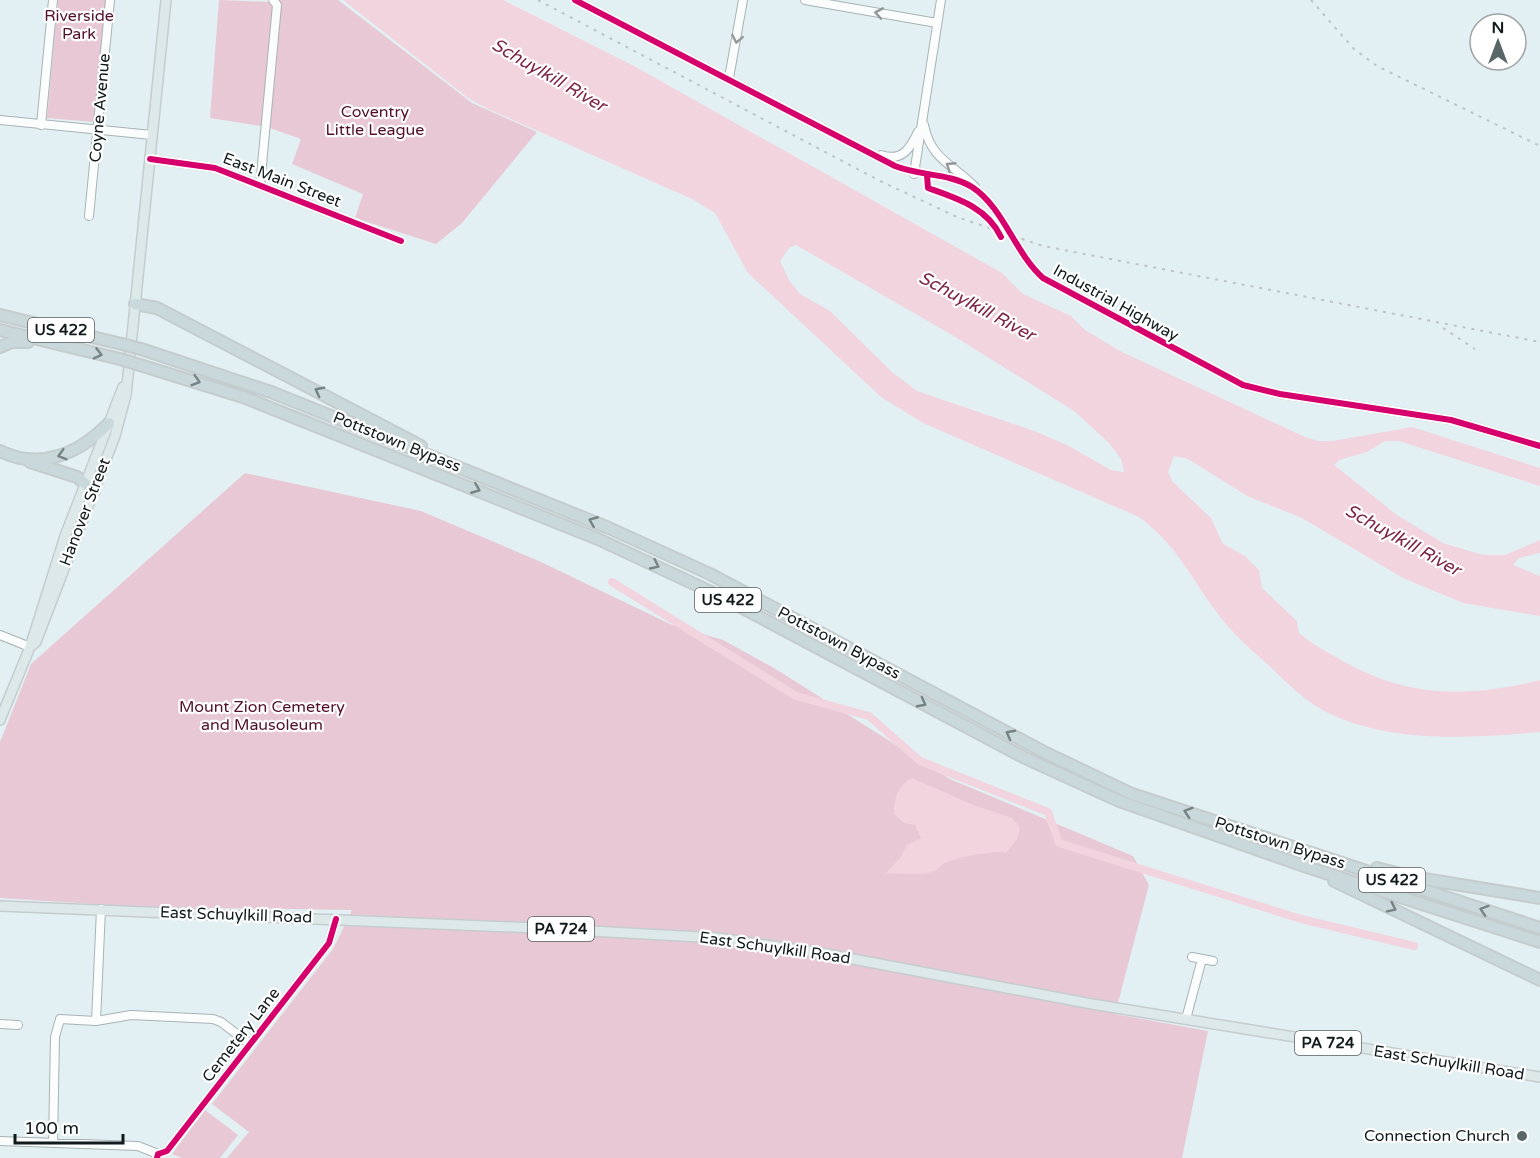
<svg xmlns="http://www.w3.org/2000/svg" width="1540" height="1158" viewBox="0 0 1540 1158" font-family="'Varela Round',sans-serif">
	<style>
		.green { fill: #e8c8d5 }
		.water { fill: #f2d4df; fill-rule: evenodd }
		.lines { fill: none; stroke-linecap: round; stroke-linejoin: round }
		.canal { stroke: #f2d4df; stroke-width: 8 }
		.minor-casing { stroke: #a8b2b5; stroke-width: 10 }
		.major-casing { stroke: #c5ccce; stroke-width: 12 }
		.highway-casing { stroke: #c5ccce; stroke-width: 14 }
		.minor { stroke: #fbfdfd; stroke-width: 8 }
		.major { stroke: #dde8e9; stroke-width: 9 }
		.highway { stroke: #c9d8da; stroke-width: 10 }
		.rail { stroke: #bfc3c3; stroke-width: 2; stroke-dasharray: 3 6; stroke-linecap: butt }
		.highway-bridge-casing { stroke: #c5ccce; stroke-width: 14; stroke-linecap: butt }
		.highway-bridge { stroke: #c9d8da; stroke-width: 10 }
		.cycleway-casing { stroke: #fff; stroke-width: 10 }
		.cycleway { stroke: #d6006c; stroke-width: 6 }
		.oneway { stroke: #929798 }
		.oneway2 { stroke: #768384 }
		.poi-dot { fill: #5a6667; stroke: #fff; stroke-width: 2 }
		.labels { text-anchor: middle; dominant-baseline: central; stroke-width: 4.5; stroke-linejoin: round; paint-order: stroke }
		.shield { fill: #fff; stroke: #585f60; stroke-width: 1.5 }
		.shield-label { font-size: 15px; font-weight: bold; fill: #111b1c }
		.park-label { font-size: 16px; fill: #53102d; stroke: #fff }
		.street-label { font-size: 16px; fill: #111b1c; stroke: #fff }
		.poi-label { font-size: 16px; fill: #111b1c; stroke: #fff; text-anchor: end }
		.water-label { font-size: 18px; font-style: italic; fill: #7d2449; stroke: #fff }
	</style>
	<rect width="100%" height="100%" fill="#e2f0f3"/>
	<path class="green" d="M58,0h48l-12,122 -47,-4z
		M219,0l53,2v-2h66l134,103 65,29 -75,91 -26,21 -81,-26 8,-24 -71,-30 9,-25 -34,-12 -57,-9z
		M245,473l176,38 120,51 129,62 53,16 51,28 176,111 183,77 16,29 -34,129 93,17 -26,127h-955l22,-26 -37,-28 121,-155 19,-39 -211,-3 -141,-9v-156l31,-78z
		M205,1110l33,25 -18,23h-38l-10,-4z"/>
	<path class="water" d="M343,0h160l131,66 368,207 21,21 48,22 14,14 37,22 183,85 13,4h15l79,-14 128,41v18l-141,-45h-14l-18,11 -28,8 -5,5 63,50 46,28 40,12h22l35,-15v13l-21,5 -6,7 27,11v40l-77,-13 -60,-25 -101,-60 -53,-21 -61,-38 -14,-3 -6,16 5,10 38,36 12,26 22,12 14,14 3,18 35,33 2,12c12,11 27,18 42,27 66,38 126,38 199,20v52c-71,6 -149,12 -214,-20 -23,-12 -42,-32 -60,-49 -17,-15 -34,-30 -48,-49 -29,-38 -39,-67 -79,-97l-216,-94 -42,-26 -133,-124 -33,-60 -23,-14 -204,-90 -20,-11zM796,245l156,90 122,76 35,32 12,16 3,13 -13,-2 -44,-25 -30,-13 -120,-41 -25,-19 -62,-61 -30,-17 -11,-14 -9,-19 9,-13z
		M912,778l61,27 39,13 8,9 -3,12 -11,14c-11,-3 -47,4 -59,9 -6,2 -9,8 -15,10 -15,4 -32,0 -47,2l16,-17 5,-11 15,-8 -6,-13 -11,-2 -10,-9c-1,-14 5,-30 18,-36z"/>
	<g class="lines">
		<path class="canal" d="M612,582l184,114 73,20 51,45 128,51 11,31 242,76 113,27"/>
		<defs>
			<path id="minor" d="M575,0l320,166c25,10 54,7 77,21 32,21 42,65 71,91l200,107 37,9 171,26 89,26
				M805,0l132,23
				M729,78l14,-78
				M0,120l152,15
				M41,125l12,-125
				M924,125c7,35 29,39 51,62
				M881,155c21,7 29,-6 37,-23
				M150,159l65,9 186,73
				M914,174l27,-174
				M260,186l17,-181 -4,-5
				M89,216l21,-216
				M0,635l30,12
				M1192,957l21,4
				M1186,1019l16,-60
				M96,1021l35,-6 82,4 8,3 29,22
				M0,1024l18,1
				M0,1141l138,5 20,8
				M53,1143l2,-106 5,-18 36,2 5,-112
				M158,1154l9,-3 162,-208 7,-24"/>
			<path id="major" d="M30,647l6,-5 79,-206 11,-41 40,-395
				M0,720l30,-73 35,-111 58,-149
				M0,906l536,22 182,10 103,15 271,51 448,73"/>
			<path id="highway" d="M135,304l22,4 264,138
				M0,315l122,29
				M0,330l120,29
				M0,347l12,-5h16
				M141,349l130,43 338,136 101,46 334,178 88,42 408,134
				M140,365l103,32 355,142 126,59 301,160 94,43 182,64 239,77
				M0,451c41,20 80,2 109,-28
				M30,462l47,15 17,14
				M1377,868l35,9 128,21
				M1334,881l206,99"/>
		</defs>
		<use href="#minor" class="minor-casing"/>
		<use href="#major" class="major-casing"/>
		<use href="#highway" class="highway-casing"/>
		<use href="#minor" class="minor"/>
		<use href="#major" class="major"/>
		<use href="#highway" class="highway"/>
		<path class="rail" d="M538,0l342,181 77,36 86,29 497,96
			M1311,0l43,49 23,17 163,80
			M1443,328l32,21"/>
		<defs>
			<path id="highway-bridge" d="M122,344l19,5
				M120,359l20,6"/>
		</defs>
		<use href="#highway-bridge" class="highway-bridge-casing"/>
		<use href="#highway-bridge" class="highway-bridge"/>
		<defs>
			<path id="cycleway" d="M575,0l320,166c25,10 54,7 77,21 32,21 42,65 71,91l200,107 37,9 171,26 89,26
				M150,159l65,9 186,73
				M927,175l1,13c28,10 59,19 73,49
				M157,1158l1,-4 9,-3 162,-208 7,-24"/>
		</defs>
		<use href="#cycleway" class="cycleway-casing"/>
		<use href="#cycleway" class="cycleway"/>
	</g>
	<defs><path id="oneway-chevron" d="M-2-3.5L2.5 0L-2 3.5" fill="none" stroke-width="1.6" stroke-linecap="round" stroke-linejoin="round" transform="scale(1.5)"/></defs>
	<g class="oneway">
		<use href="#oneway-chevron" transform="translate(879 13) rotate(-170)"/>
		<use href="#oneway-chevron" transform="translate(737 39) rotate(101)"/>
		<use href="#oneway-chevron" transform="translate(950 166) rotate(-147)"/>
	</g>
	<g class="oneway2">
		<use href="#oneway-chevron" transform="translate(98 354) rotate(14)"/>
		<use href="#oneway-chevron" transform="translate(196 381) rotate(17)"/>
		<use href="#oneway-chevron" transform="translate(319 391) rotate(-152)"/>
		<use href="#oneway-chevron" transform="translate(62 455) rotate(164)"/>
		<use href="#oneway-chevron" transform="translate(476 489) rotate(22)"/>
		<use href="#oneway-chevron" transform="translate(593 521) rotate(-158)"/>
		<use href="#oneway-chevron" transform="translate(655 565) rotate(25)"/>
		<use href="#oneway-chevron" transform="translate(922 703) rotate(28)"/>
		<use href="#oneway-chevron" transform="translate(1010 734) rotate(-152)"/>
		<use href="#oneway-chevron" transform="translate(1188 812) rotate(-162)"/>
		<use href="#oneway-chevron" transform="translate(1392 908) rotate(26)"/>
		<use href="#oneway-chevron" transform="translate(1484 910) rotate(-162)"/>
	</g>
	<circle class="poi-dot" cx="1522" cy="1136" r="6"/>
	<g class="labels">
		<g class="shield">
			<rect x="28" y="318" width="66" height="24" rx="4.5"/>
			<rect x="695" y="588" width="66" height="24" rx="4.5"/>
			<rect x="1359" y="868" width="66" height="24" rx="4.5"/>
			<rect x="528" y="917" width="66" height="24" rx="4.5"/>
			<rect x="1295" y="1031" width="66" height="24" rx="4.5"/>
		</g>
		<g class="shield-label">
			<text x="61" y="330">US 422</text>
			<text x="728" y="600">US 422</text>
			<text x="1392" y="880">US 422</text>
			<text x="561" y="929">PA 724</text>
			<text x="1328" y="1043">PA 724</text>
		</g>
		<g class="park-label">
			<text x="79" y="16">Riverside<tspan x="79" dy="18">Park</tspan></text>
			<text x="375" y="112">Coventry<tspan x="375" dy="18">Little League</tspan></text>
			<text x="262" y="707">Mount Zion Cemetery<tspan x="262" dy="18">and Mausoleum</tspan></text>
		</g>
		<g class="street-label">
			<text transform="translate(100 108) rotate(-85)">Coyne Avenue</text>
			<text transform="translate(282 180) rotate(21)">East Main Street</text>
			<text transform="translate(1116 303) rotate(29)">Industrial Highway</text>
			<text transform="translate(397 442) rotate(22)">Pottstown Bypass</text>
			<text transform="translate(85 512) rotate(-69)">Hanover Street</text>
			<text transform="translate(839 643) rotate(28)">Pottstown Bypass</text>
			<text transform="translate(1280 843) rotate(18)">Pottstown Bypass</text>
			<text transform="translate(236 915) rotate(2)">East Schuylkill Road</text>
			<text transform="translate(775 948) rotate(8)">East Schuylkill Road</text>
			<text transform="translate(241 1035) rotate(-52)">Cemetery Lane</text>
			<text transform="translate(1449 1063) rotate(9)">East Schuylkill Road</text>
		</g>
		<g class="poi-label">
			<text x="1510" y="1136">Connection Church</text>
		</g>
		<g class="water-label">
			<text transform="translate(549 75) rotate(30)">Schuylkill River</text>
			<text transform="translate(977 306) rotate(28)">Schuylkill River</text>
			<text transform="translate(1403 540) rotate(29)">Schuylkill River</text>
		</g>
	</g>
	<g transform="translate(1498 42)"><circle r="28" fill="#ffffff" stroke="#a0a4a4" stroke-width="1.5"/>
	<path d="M0-4.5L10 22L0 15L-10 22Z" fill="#5a6667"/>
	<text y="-9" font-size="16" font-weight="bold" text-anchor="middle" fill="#111b1c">N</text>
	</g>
	<path d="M15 1134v9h108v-9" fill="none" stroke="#111b1c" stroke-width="3"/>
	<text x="24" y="1134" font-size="18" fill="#111b1c" stroke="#ffffff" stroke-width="4.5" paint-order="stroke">100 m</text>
</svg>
